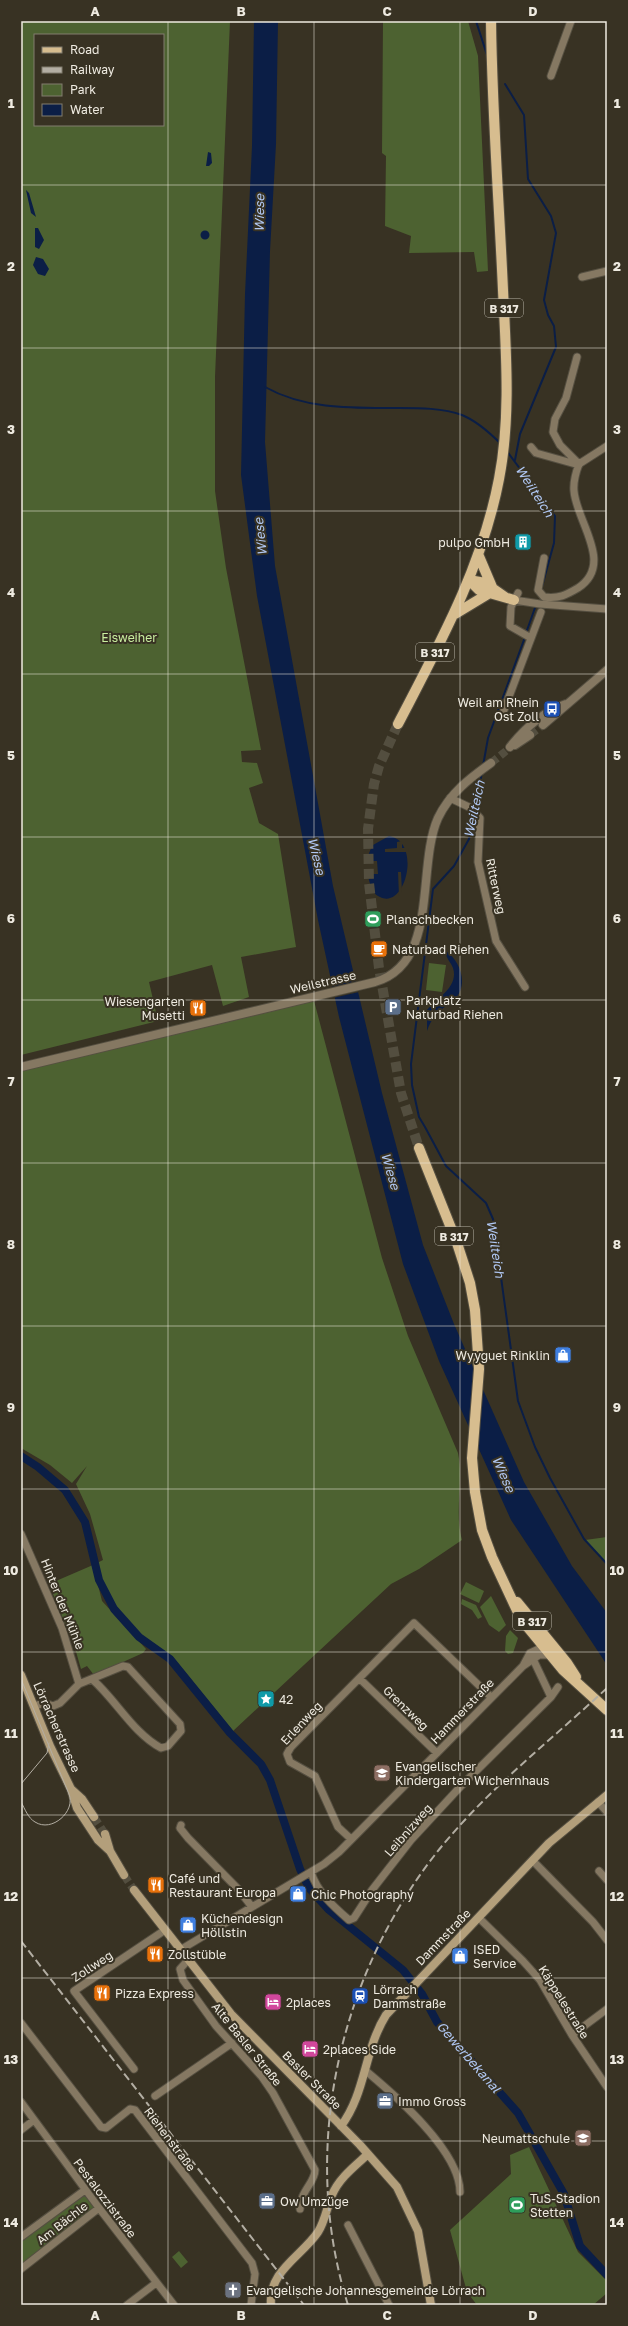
<svg xmlns="http://www.w3.org/2000/svg" width="628" height="2326" viewBox="0 0 628 2326" font-family="'Golos Text',sans-serif">
	<style>
		.green { fill: #4d6231; fill-rule: evenodd }
		.water { fill: #0b1e46 }
		.pier { fill: #383223 }
		.lines { fill: none; stroke-linecap: round; stroke-linejoin: round }
		.stream { stroke: #0b1e46; stroke-width: 2 }
		.canal { stroke: #0b1e46; stroke-width: 8 }
		.tertiary-tunnel { stroke: #534e3f; stroke-width: 8; stroke-dasharray: 8 4; stroke-linecap: butt }
		.secondary-tunnel { stroke: #534e3f; stroke-width: 8; stroke-dasharray: 8 4; stroke-linecap: butt }
		.primary-tunnel { stroke: #534e3f; stroke-width: 10; stroke-dasharray: 10 5; stroke-linecap: butt }
		.minor-casing { stroke: #554f41; stroke-width: 9 }
		.tertiary-casing { stroke: #554f41; stroke-width: 10 }
		.secondary-casing { stroke: #554f41; stroke-width: 10 }
		.primary-casing { stroke: #554f41; stroke-width: 12 }
		.minor { stroke: #857862; stroke-width: 7 }
		.tertiary { stroke: #857862; stroke-width: 8 }
		.secondary { stroke: #b39f7b; stroke-width: 8 }
		.primary { stroke: #d7bd8f; stroke-width: 10 }
		.tram { stroke: #b3aea3; stroke-width: 1 }
		.rail { stroke: #b3aea3; stroke-width: 2; stroke-dasharray: 8 4; stroke-linecap: butt }
		.grid { fill: none; stroke: #eeeae0; stroke-width: 1; stroke-opacity: 0.55 }
		.labels { text-anchor: middle; dominant-baseline: central; stroke-width: 4; stroke-linejoin: round; paint-order: stroke }
		.shield { fill: #383223; stroke: #b7b3a7; stroke-width: 1 }
		.shield-label { font-size: 11px; font-weight: bold; fill: #eeeae0 }
		.poi-label { font-size: 12px; fill: #eeeae0; stroke: #383223; text-anchor: start }
		.park-label { font-size: 12px; fill: #caefa0; stroke: #383223 }
		.street-label { font-size: 12px; fill: #eeeae0; stroke: #383223 }
		.water-label { font-size: 13px; font-style: italic; fill: #b0c7f2; stroke: #383223 }
		.neatline { fill: none; stroke: #eeeae0; stroke-width: 1.5 }
		.grid-label { font-size: 13px; text-anchor: middle; font-weight: bold; fill: #eeeae0 }
	</style>
	<rect width="100%" height="100%" fill="#383223"/>
	<path class="green" d="M21,21h209l-15,356v114l11,77 35,182 -20,1 1,11 15,1 6,20 -14,5 10,35 19,11 18,113 -55,10 8,40 -26,9 -11,-41 -63,17 9,39 -137,34zM35,35h128v90h-128z
		M383,21h85l10,35 10,215 -11,1 -3,-20 -65,1 2,-17 -26,-10 1,-70 -4,-3z
		M429,963l17,2 -4,27 -16,-2z
		M313,997l69,261 26,78 50,117c6,28 -4,58 4,87l-43,29 -28,15 -158,147 -60,-74 -37,-26 -29,-37 -10,-31 6,-3 -13,-46 -14,-30 11,-18 -15,17 -22,-18 -29,-17v-381z
		M607,1537v28l-22,-25z
		M93,1565l9,36 44,48 -3,4 -49,22 -7,-9 -6,3 -6,-21 -26,-64z
		M466,1582l18,9 -5,12 -19,-9z
		M491,1596l15,29 -7,7 -10,-7 -9,-18z
		M462,1599l14,6 6,12 -4,2 -6,-9 -11,-6z
		M510,1630l8,8 -5,15 -5,1 -3,-3 1,-15z
		M529,2147l49,105 29,29v12l-14,12h-116l-10,-13 -17,-62 61,-56 -1,-19z
		M85,2190l14,18 -78,61v-32z
		M179,2251l9,11 -7,6 -9,-11z"/>
	<path class="water" d="M254,21h24l-2,123 -6,107 -5,191 10,124 58,320 49,207 41,152 31,79 70,158 48,84 35,47v52l-96,-145 -72,-159 -36,-97 -64,-247 -21,-97 -61,-324 -16,-121 4,-181 7,-148z
		M208,152l3,1 1,10 -3,3h-3z
		M26,190l3,3 7,24 -5,-4z
		M35,228h3l6,12 -5,9 -4,-2z
		M200.5 235a4.5 4.5 0 1 1 9 0a4.5 4.5 0 1 1-9 0Z
		M36,257l7,2 6,10 -4,7 -7,-2 -5,-9z
		M389,836c33,5 17,74 -9,61 -7,-3 -9,-9 -11,-17 -4,-12 -3,-24 4,-35z
		M371,910l4,1 3,12 -2,5 -5,-1 -4,-15z
		M446,951c14,10 23,33 9,48 -6,6 -14,9 -19,16 -4,4 -7,10 -9,16v-21c10,-12 32,-23 26,-42 -2,-6 -8,-10 -7,-17z"/>
	<path class="pier" d="M402,841v7h6l1,4h-24v-3l12,-1v-6z
		M365,861h12l1,13h-13z
		M398,872h3l1,20 -3,4z
		M357,981l2,11 -26,6 -2,-11z"/>
	<g class="lines">
		<path class="stream" d="M476,21l11,34
			M505,84l19,31 4,64 23,37 5,17 -12,67 4,15 6,11 2,21 -36,87 -5,26
			M265,387c41,23 89,21 134,21 20,0 44,0 63,7 15,6 28,18 39,29
			M506,450l49,66 -1,27 -13,47
			M526,633l10,-28
			M483,766l5,-28 37,-101
			M475,809l7,-37
			M474,814l-5,25 -15,27 -21,23 -22,175 1,21 7,32 6,10 21,39 40,37 7,16 25,182 17,46 15,31 34,61 23,25"/>
		<path class="canal" d="M21,1456l17,11 27,23 20,32 14,58 15,29 25,28 31,22 60,74 31,31 9,16 30,89 9,19 20,22 74,60 19,24 15,28 81,91 46,81 16,52 27,29"/>
		<path class="tertiary-tunnel" d="M530,735l13,-10
			M491,763l15,-12"/>
		<path class="secondary-tunnel" d="M94,1817l11,17
			M124,1875l10,15"/>
		<path class="primary-tunnel" d="M398,724l-19,42 -5,18 -6,45 1,54 10,85 22,125 18,55"/>
		<defs>
			<path id="minor" d="M551,76l20,-55
				M582,277l25,-6
				M577,357l-11,41 -11,21 -2,13 7,13 19,19
				M531,447l5,6 43,12
				M544,558l-6,32 6,7c15,2 22,-2 34,-9 37,-24 -2,-67 -4,-97 -1,-10 2,-19 5,-27l28,-18
				M518,593l-7,14 -1,19 21,12
				M514,600l26,4 67,5
				M504,710l37,-98
				M450,798l21,10 9,10 -2,44 18,79 29,46
				M21,1534l41,94 17,56
				M533,1659l18,38
				M523,1666l7,-13 13,-6
				M360,1679l77,74
				M34,1706l11,-3 8,3 7,-3 19,-19 44,-18 5,1 52,57 1,7 -13,15 -7,2c-28,-15 -45,-48 -69,-69
				M598,1802l9,10
				M181,1825l-1,3 8,10 51,52 13,17
				M351,1839l-13,-12 -23,-51 -25,-14 -3,-8 4,-7 123,-124 77,74
				M533,1861l60,61 14,18
				M599,1871l8,9
				M311,1872c6,20 23,35 38,48l5,-2 18,-28 39,-50 50,-54 90,-89 7,-10
				M479,1918l44,43 17,19 32,55 35,52
				M180,1950l144,-86 15,-12 184,-186 16,-11h11
				M188,1960l-8,9 3,11 33,46 46,51 11,16 42,77c0,13 -15,21 -15,39
				M21,2023l80,104 5,1 24,-19 5,1 117,153 3,11 -4,31
				M572,2035l35,-26
				M134,2069l-60,-78 91,-61
				M366,2071c30,25 94,80 94,121
				M155,2096l77,-53
				M21,2102l78,106 75,97
				M21,2130l13,-10
				M348,2225l41,80
				M21,2237l64,-47
				M21,2269l78,-61
				M127,2305l29,-22"/>
			<path id="tertiary" d="M543,725l64,-55
				M515,745l15,-10
				M510,747c15,-19 32,-35 56,-43
				M21,1067l354,-85c65,-19 41,-115 63,-164 12,-25 32,-40 53,-55"/>
			<path id="secondary" d="M21,1675l29,71 21,43 6,19 21,32 12,11
				M71,1789l11,10 12,18
				M105,1834l5,17 14,24
				M134,1890l97,124 129,131 37,42 21,44 13,74
				M341,2126c25,-33 23,-76 45,-111l163,-172 58,-48
				M271,2305c-3,-34 31,-49 47,-73 7,-11 9,-25 14,-37 7,-17 23,-29 36,-41"/>
			<path id="primary" d="M478,554l14,33
				M469,580l10,10 35,10
				M469,580l16,3 20,14
				M455,614l33,-20
				M398,724c41,-79 84,-156 101,-245 12,-62 7,-126 4,-189 -4,-89 -11,-179 -12,-269
				M419,1148l38,95 13,40 5,27 4,59 -7,89 3,34 7,38 10,27 29,62 42,51 44,40
				M517,1602l50,61 9,14"/>
		</defs>
		<use href="#minor" class="minor-casing"/>
		<use href="#tertiary" class="tertiary-casing"/>
		<use href="#secondary" class="secondary-casing"/>
		<use href="#primary" class="primary-casing"/>
		<use href="#minor" class="minor"/>
		<use href="#tertiary" class="tertiary"/>
		<use href="#secondary" class="secondary"/>
		<use href="#primary" class="primary"/>
		<path class="tram" d="M21,1679l48,115c7,17 -17,39 -34,28 -7,-4 -10,-13 -14,-20
			M21,1784l26,-31 2,-10"/>
		<path class="rail" d="M21,1941l283,364
			M348,2305c-48,-152 -11,-324 86,-449 49,-63 115,-114 173,-168"/>
	</g>
	<path class="grid" d="M168,21v2284M314,21v2284M460,21v2284M21,185h586M21,348h586M21,511h586M21,674h586M21,837h586M21,1000h586M21,1163h586M21,1326h586M21,1489h586M21,1652h586M21,1815h586M21,1978h586M21,2141h586"/>
	<defs>
		<symbol id="building-square" viewBox="-11 -11 22 22"><rect x="-9" y="-9" width="18" height="18" rx="4" fill="#0f9aa8" stroke="#383223"/><path d="M-4-6H4V6H1V3H-1V6H-4ZM-2.5-4.3h1.7v1.8h-1.7ZM.8-4.3h1.7v1.8H.8ZM-2.5-1h1.7V.8h-1.7ZM.8-1h1.7V.8H.8Z" fill="#fff"/></symbol>
		<symbol id="bus-square" viewBox="-11 -11 22 22"><rect x="-9" y="-9" width="18" height="18" rx="4" fill="#1a4fb4" stroke="#383223"/><path d="M-5-6H5V4H4V6H2V4H-2V6H-4V4H-5ZM-3.5-4V0h7V-4ZM-3.5 1.2v1.5H-2V1.2ZM2 1.2v1.5H3.5V1.2Z" fill="#fff"/></symbol>
		<symbol id="stadium-square" viewBox="-11 -11 22 22"><rect x="-9" y="-9" width="18" height="18" rx="4" fill="#2e9e5b" stroke="#383223"/><path d="M0-5a6.5 5 0 1 0 0 10a6.5 5 0 1 0 0-10ZM-3.5-1.8h7v3.6h-7Z" fill="#fff"/></symbol>
		<symbol id="cafe-square" viewBox="-11 -11 22 22"><rect x="-9" y="-9" width="18" height="18" rx="4" fill="#e8710a" stroke="#383223"/><path d="M-5.5-4.5H6V0H3Q3 3.5 0 3.5H-2.5Q-5.5 3.5-5.5 0ZM3-3.2v2h1.7v-2ZM-6 4.5H4V6H-6Z" fill="#fff"/></symbol>
		<symbol id="parking-square" viewBox="-11 -11 22 22"><rect x="-9" y="-9" width="18" height="18" rx="4" fill="#5c6f8a" stroke="#383223"/><path d="M-3.5-5.5H1a3.5 3.5 0 0 1 0 7H-1V5.5H-3.5ZM-1-3.4V-.6H.8a1.4 1.4 0 0 0 0-2.8Z" fill="#fff"/></symbol>
		<symbol id="restaurant-square" viewBox="-11 -11 22 22"><rect x="-9" y="-9" width="18" height="18" rx="4" fill="#e8710a" stroke="#383223"/><path d="M-5-6h1v4h1v-4h1v4h1v-4h1v5L-1.5 .5V6h-2V.5L-5-1ZM5-6V6H3V1.5H1.5Q1.5-4 5-6Z" fill="#fff"/></symbol>
		<symbol id="shop-square" viewBox="-11 -11 22 22"><rect x="-9" y="-9" width="18" height="18" rx="4" fill="#3f7fe0" stroke="#383223"/><path d="M-5-2.5h2.3a2.7 3.5 0 0 1 5.4 0H5L5.5 6h-11ZM-1.5-2.5h3a1.5 2.3 0 0 0-3 0Z" fill="#fff"/></symbol>
		<symbol id="sight-square" viewBox="-11 -11 22 22"><rect x="-9" y="-9" width="18" height="18" rx="4" fill="#0f9aa8" stroke="#383223"/><path d="M0-6L1.8-2.2L6-1.7L2.9 1.2L3.7 5.4L0 3.3L-3.7 5.4L-2.9 1.2L-6-1.7L-1.8-2.2Z" fill="#fff"/></symbol>
		<symbol id="school-square" viewBox="-11 -11 22 22"><rect x="-9" y="-9" width="18" height="18" rx="4" fill="#8d6e63" stroke="#383223"/><path d="M0-5L7-2L0 1L-7-2ZM-4 1L0 2.5L4 1V4Q0 6-4 4Z" fill="#fff"/></symbol>
		<symbol id="station-square" viewBox="-11 -11 22 22"><rect x="-9" y="-9" width="18" height="18" rx="4" fill="#1a4fb4" stroke="#383223"/><path d="M-3-6H3Q5-6 5-4V2Q5 4 3 4L4.5 6H3L1.5 4h-3L-3 6H-4.5L-3 4Q-5 4-5 2V-4Q-5-6-3-6ZM-3.5-4v3h7v-3ZM-3.5 1v1.5H-2V1ZM2 1v1.5H3.5V1Z" fill="#fff"/></symbol>
		<symbol id="hotel-square" viewBox="-11 -11 22 22"><rect x="-9" y="-9" width="18" height="18" rx="4" fill="#d1479c" stroke="#383223"/><path d="M-6-4.5h1.5V1H6V5H4.5V3h-9V5H-6ZM-4 0a1.8 1.8 0 1 1 3.6 0ZM.5 0V-2.5h3Q6-2.5 6 0Z" fill="#fff"/></symbol>
		<symbol id="office-square" viewBox="-11 -11 22 22"><rect x="-9" y="-9" width="18" height="18" rx="4" fill="#5c6f8a" stroke="#383223"/><path d="M-6-3h4V-5.5h4V-3h4V5H-6ZM-1-4.5V-3h2v-1.5ZM-6 0V1H6V0Z" fill="#fff"/></symbol>
		<symbol id="church-square" viewBox="-11 -11 22 22"><rect x="-9" y="-9" width="18" height="18" rx="4" fill="#6b7280" stroke="#383223"/><path d="M-1.2-6h2.4v3.5h3.3v2.4h-3.3V6h-2.4V-.1h-3.3v-2.4h3.3Z" fill="#fff"/></symbol>
	</defs>
	<g fill-rule="evenodd">
		<use href="#building-square" x="513" y="532" width="20" height="20"/>
		<use href="#bus-square" x="542" y="699" width="20" height="20"/>
		<use href="#stadium-square" x="363" y="909" width="20" height="20"/>
		<use href="#cafe-square" x="369" y="939" width="20" height="20"/>
		<use href="#parking-square" x="383" y="997" width="20" height="20"/>
		<use href="#restaurant-square" x="188" y="998" width="20" height="20"/>
		<use href="#shop-square" x="553" y="1345" width="20" height="20"/>
		<use href="#sight-square" x="256" y="1689" width="20" height="20"/>
		<use href="#school-square" x="372" y="1763" width="20" height="20"/>
		<use href="#restaurant-square" x="146" y="1875" width="20" height="20"/>
		<use href="#shop-square" x="288" y="1884" width="20" height="20"/>
		<use href="#shop-square" x="178" y="1915" width="20" height="20"/>
		<use href="#restaurant-square" x="145" y="1944" width="20" height="20"/>
		<use href="#shop-square" x="450" y="1946" width="20" height="20"/>
		<use href="#restaurant-square" x="92" y="1983" width="20" height="20"/>
		<use href="#station-square" x="350" y="1986" width="20" height="20"/>
		<use href="#hotel-square" x="263" y="1992" width="20" height="20"/>
		<use href="#hotel-square" x="300" y="2039" width="20" height="20"/>
		<use href="#office-square" x="375" y="2091" width="20" height="20"/>
		<use href="#school-square" x="573" y="2128" width="20" height="20"/>
		<use href="#office-square" x="257" y="2191" width="20" height="20"/>
		<use href="#stadium-square" x="507" y="2195" width="20" height="20"/>
		<use href="#church-square" x="223" y="2280" width="20" height="20"/>
	</g>
	<g class="labels">
		<g class="shield">
			<rect x="485" y="299" width="38" height="18" rx="3"/>
			<rect x="416" y="643" width="38" height="18" rx="3"/>
			<rect x="435" y="1227" width="38" height="18" rx="3"/>
			<rect x="513" y="1612" width="38" height="18" rx="3"/>
		</g>
		<g class="shield-label">
			<text x="504" y="308">B 317</text>
			<text x="435" y="652">B 317</text>
			<text x="454" y="1236">B 317</text>
			<text x="532" y="1621">B 317</text>
		</g>
		<g class="poi-label">
			<text x="510" y="542" text-anchor="end">pulpo GmbH</text>
			<text x="539" y="702" text-anchor="end">Weil am Rhein<tspan x="539" dy="14">Ost Zoll</tspan></text>
			<text x="386" y="919">Planschbecken</text>
			<text x="392" y="949">Naturbad Riehen</text>
			<text x="406" y="1000">Parkplatz<tspan x="406" dy="14">Naturbad Riehen</tspan></text>
			<text x="185" y="1001" text-anchor="end">Wiesengarten<tspan x="185" dy="14">Musetti</tspan></text>
			<text x="550" y="1355" text-anchor="end">Wyyguet Rinklin</text>
			<text x="279" y="1699">42</text>
			<text x="395" y="1766">Evangelischer<tspan x="395" dy="14">Kindergarten Wichernhaus</tspan></text>
			<text x="169" y="1878">Café und<tspan x="169" dy="14">Restaurant Europa</tspan></text>
			<text x="311" y="1894">Chic Photography</text>
			<text x="201" y="1918">Küchendesign<tspan x="201" dy="14">Höllstin</tspan></text>
			<text x="473" y="1949">ISED<tspan x="473" dy="14">Service</tspan></text>
			<text x="168" y="1954">Zollstüble</text>
			<text x="373" y="1989">Lörrach<tspan x="373" dy="14">Dammstraße</tspan></text>
			<text x="115" y="1993">Pizza Express</text>
			<text x="286" y="2002">2places</text>
			<text x="323" y="2049">2places Side</text>
			<text x="398" y="2101">Immo Gross</text>
			<text x="570" y="2138" text-anchor="end">Neumattschule</text>
			<text x="530" y="2198">TuS-Stadion<tspan x="530" dy="14">Stetten</tspan></text>
			<text x="280" y="2201">Ow Umzüge</text>
			<text x="246" y="2290">Evangelische Johannesgemeinde Lörrach</text>
		</g>
		<g class="park-label">
			<text x="129" y="637">Eisweiher</text>
		</g>
		<g class="street-label">
			<text transform="translate(496 886) rotate(78)">Ritterweg</text>
			<text transform="translate(323 982) rotate(-13)">Weilstrasse</text>
			<text transform="translate(63 1604) rotate(68)">Hinter der Mühle</text>
			<text transform="translate(406 1708) rotate(44)">Grenzweg</text>
			<text transform="translate(462 1711) rotate(-46)">Hammerstraße</text>
			<text transform="translate(301 1723) rotate(-47)">Erlenweg</text>
			<text transform="translate(57 1727) rotate(66)">Lörracherstrasse</text>
			<text transform="translate(408 1830) rotate(-49)">Leibnizweg</text>
			<text transform="translate(443 1937) rotate(-46)">Dammstraße</text>
			<text transform="translate(92 1966) rotate(-33)">Zollweg</text>
			<text transform="translate(564 2002) rotate(58)">Käppelestraße</text>
			<text transform="translate(247 2044) rotate(51)">Alte Basler Straße</text>
			<text transform="translate(312 2080) rotate(45)">Basler Straße</text>
			<text transform="translate(170 2139) rotate(53)">Riehenstraße</text>
			<text transform="translate(105 2198) rotate(53)">Pestalozzistraße</text>
			<text transform="translate(62 2223) rotate(-38)">Am Bächle</text>
		</g>
		<g class="water-label">
			<text transform="translate(259 213) rotate(-89)">Wiese</text>
			<text transform="translate(535 491) rotate(57)">Weilteich</text>
			<text transform="translate(260 537) rotate(-96)">Wiese</text>
			<text transform="translate(474 809) rotate(-78)">Weilteich</text>
			<text transform="translate(317 856) rotate(77)">Wiese</text>
			<text transform="translate(391 1171) rotate(74)">Wiese</text>
			<text transform="translate(496 1249) rotate(81)">Weilteich</text>
			<text transform="translate(504 1474) rotate(66)">Wiese</text>
			<text transform="translate(469 2057) rotate(49)">Gewerbekanal</text>
		</g>
	</g>
	<rect width="628" height="2326" fill="none" stroke="#383223" stroke-width="44"/>
	<rect x="34" y="34" width="130" height="92" fill="#383223" stroke="#817c6f"/>
	<rect x="42" y="47" width="20" height="6" fill="#d7bd8f" stroke="#817c6f"/>
	<text x="70" y="54" font-size="12" fill="#eeeae0">Road</text>
	<rect x="42" y="67" width="20" height="6" fill="#b3aea3" stroke="#817c6f"/>
	<text x="70" y="74" font-size="12" fill="#eeeae0">Railway</text>
	<rect x="42" y="84" width="20" height="12" fill="#4d6231" stroke="#817c6f"/>
	<text x="70" y="94" font-size="12" fill="#eeeae0">Park</text>
	<rect x="42" y="104" width="20" height="12" fill="#0b1e46" stroke="#817c6f"/>
	<text x="70" y="114" font-size="12" fill="#eeeae0">Water</text>
	<rect x="22" y="22" width="584" height="2282" class="neatline"/>
	<g class="grid-label">
		<text x="95" y="16">A</text>
		<text x="241" y="16">B</text>
		<text x="387" y="16">C</text>
		<text x="533" y="16">D</text>
		<text x="11" y="108">1</text>
		<text x="617" y="108">1</text>
		<text x="11" y="271">2</text>
		<text x="617" y="271">2</text>
		<text x="11" y="434">3</text>
		<text x="617" y="434">3</text>
		<text x="11" y="597">4</text>
		<text x="617" y="597">4</text>
		<text x="11" y="760">5</text>
		<text x="617" y="760">5</text>
		<text x="11" y="923">6</text>
		<text x="617" y="923">6</text>
		<text x="11" y="1086">7</text>
		<text x="617" y="1086">7</text>
		<text x="11" y="1249">8</text>
		<text x="617" y="1249">8</text>
		<text x="11" y="1412">9</text>
		<text x="617" y="1412">9</text>
		<text x="11" y="1575">10</text>
		<text x="617" y="1575">10</text>
		<text x="11" y="1738">11</text>
		<text x="617" y="1738">11</text>
		<text x="11" y="1901">12</text>
		<text x="617" y="1901">12</text>
		<text x="11" y="2064">13</text>
		<text x="617" y="2064">13</text>
		<text x="11" y="2227">14</text>
		<text x="617" y="2227">14</text>
		<text x="95" y="2320">A</text>
		<text x="241" y="2320">B</text>
		<text x="387" y="2320">C</text>
		<text x="533" y="2320">D</text>
	</g>
</svg>
